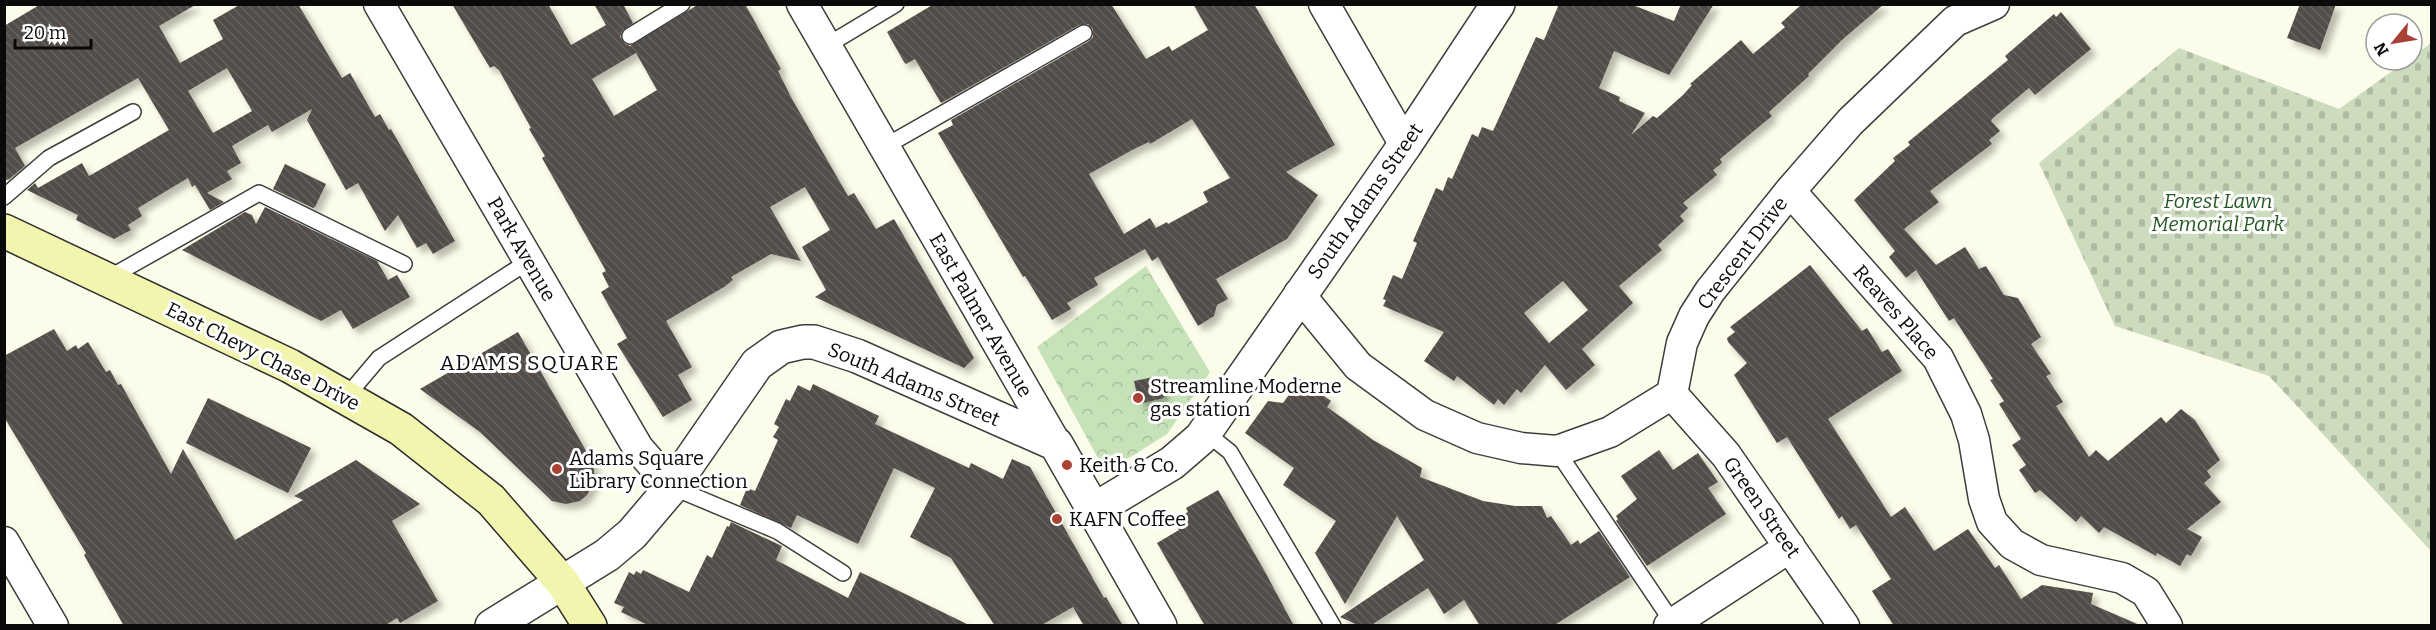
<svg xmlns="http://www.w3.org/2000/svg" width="2436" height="630" viewBox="0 0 2436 630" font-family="Bitter,serif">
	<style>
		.cemetery { fill: url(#cemetery-stones) }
		.park { fill: url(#park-crowns) }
		.building { fill: url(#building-back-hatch); fill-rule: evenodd; filter: url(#shadow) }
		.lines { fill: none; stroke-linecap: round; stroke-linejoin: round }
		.service-casing { stroke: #3d3d3d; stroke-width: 18 }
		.minor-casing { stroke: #3d3d3d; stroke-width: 33 }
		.tertiary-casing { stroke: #3d3d3d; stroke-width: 36 }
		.secondary-casing { stroke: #2c2c2c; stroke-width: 36 }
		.service { stroke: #fff; stroke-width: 15 }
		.minor { stroke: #fff; stroke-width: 30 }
		.tertiary { stroke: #fff; stroke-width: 33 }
		.secondary { stroke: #f2f5ad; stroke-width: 33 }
		.poi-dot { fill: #a94134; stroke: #fff; stroke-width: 2 }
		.labels { text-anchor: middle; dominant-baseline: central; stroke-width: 6; stroke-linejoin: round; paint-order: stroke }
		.street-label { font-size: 20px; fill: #0a0a0a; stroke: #fff }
		.park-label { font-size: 20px; font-style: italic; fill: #265923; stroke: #fff }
		.poi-label { font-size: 20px; fill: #0a0a0a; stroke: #fff; text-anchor: start }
		.neighbourhood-label { font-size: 21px; letter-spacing: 1.5px; fill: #0a0a0a; stroke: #fff }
	</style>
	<defs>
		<pattern id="cemetery-stones" width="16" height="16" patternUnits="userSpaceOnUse" patternTransform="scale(1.5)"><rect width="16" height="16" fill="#cddbbf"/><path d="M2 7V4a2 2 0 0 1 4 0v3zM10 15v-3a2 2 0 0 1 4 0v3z" fill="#afbba3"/></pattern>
		<pattern id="park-crowns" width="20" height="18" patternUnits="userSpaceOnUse" patternTransform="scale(1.5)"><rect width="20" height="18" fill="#c7e2b8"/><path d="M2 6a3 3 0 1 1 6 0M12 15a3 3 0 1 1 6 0" fill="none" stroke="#aac19d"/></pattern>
		<pattern id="building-back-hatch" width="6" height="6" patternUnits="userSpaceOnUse" patternTransform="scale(1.5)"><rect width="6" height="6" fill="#524d48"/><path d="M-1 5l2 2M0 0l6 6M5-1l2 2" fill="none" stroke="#66625e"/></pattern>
		<filter id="shadow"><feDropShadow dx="5.5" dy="5.5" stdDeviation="3" flood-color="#0004"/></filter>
	</defs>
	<rect width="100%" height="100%" fill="#fcfcea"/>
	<path class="cemetery" d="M2431,43v508l-162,-175 -154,-50 -76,-163 140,-115 160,61 69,-49h4v-3z"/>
	<path class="park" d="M1146,266l64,106 -43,62 -49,31 -19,-5 -62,-113z"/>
	<path class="building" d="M41,4h156l-38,22 21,37 43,-24 -10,-19 28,-16h57l44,74 8,-5 25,44 5,-3 9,16 2,-1 64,112 -22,13 -7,-11 -9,5 -19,-33 -13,16 -27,-48 -12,7 -39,-70 5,-11 -40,23 -4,-7 -36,21 9,17 -14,8 5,8 -25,14 17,9 -14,8 -15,-25 -3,2 -4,-9 -50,30 4,8 -14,9 3,5 -17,9 -38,-19 2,-5 -51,-25 8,-7 3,5 44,-25 7,13 80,-46 -31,-52 -123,70 10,18 -17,14 -4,-1v-153zM227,68l25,43 -39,22 -25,-42z
		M452,4h96l23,41 35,-20 -12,-21h29l10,19 -11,8 -2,6 5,7 5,2 69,-42h46l36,65 -3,2 14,28 56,97 6,-3 22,36 18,-10 80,139 -10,10 -149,-71 11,-7 -24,-43 28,-17 -25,-43 -35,20 31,54 -30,-7 -40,23 2,3 -9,7 -58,34 26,46 -14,8 14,25 -29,17 -46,-73 10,-6 -26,-46 8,-5 -7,-14 4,-2 -64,-113 3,-2 -16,-27 2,-1 -32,-58 -5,-4 -4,2zM636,53l21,37 -43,26 -22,-37z
		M934,4h177l35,55 23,-13 3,5 36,-21 -15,-26h61l81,141 -49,27 32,23 -31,44 -71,40 12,20 -11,6 -3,11 -16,10 -40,-69 -6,4 -7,-12 -51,29 4,7 -31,18 4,6 -19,11 -27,-44 -2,1 -85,-144 15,-8 -2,-5 138,-79 4,-4v-8l-5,-5 -9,1 -138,78 -26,-44 -9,5 -2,-2 -17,-30zM1192,119l38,59 -27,14 5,10 -40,22 -1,-2 -11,6 -6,-10 -26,16 -35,-60 45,-25 15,-7 1,2z
		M1559,4h71l44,17 7,-17h33l-45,71 -55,-24 -15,37 21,9 -1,4 26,12 -14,22 22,-19 4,2 26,-23 9,-10 -2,-1 51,-44 12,14 32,-27 -4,-4 21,-19h82l-41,35 -35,35 1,2 -40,36 3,4 -52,43 2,4 -9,7 4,5 -34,28 5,5 -8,8 4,5 -26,24 4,5 -43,36 14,17 -51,46 13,16 -29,25 -21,-25 -24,28 -4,-4 -13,16 -6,-6 -4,6 -37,-29 -3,5 -30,-20 20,-29 -61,-26 3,-6 -3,-1 10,-24 9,4 15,-36 -4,-2 23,-53 7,3 5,-14 4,2 20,-45 6,3 4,-10 11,4 43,-94 8,3zM1563,281l25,29 -39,33 -25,-30z
		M2300,4h36l-16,46 -33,-12z
		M2061,12l30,37 -56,46 -6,-7 -36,30 -2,3 9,10 -11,9 3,4 -62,47 9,11 -35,27 32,36 29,-18 14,22 7,-3 18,29 14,3 23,39 -10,7 20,30 -5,2 17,26 -7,4 33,51 7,-7 12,11 53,-44 5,6 15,-14 14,11 25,40 -13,11 4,6 -7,6 17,19 -34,27 15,8 -11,19 -4,-2 -7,12 -23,-13 -1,3 -52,-29 -5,6 -18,-17 -5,6 -36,-32 -5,3 -16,-23 7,-5 -14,-20 9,-6 -22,-35 5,-3 -14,-21 3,-1 -39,-61 -5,3 -33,-51 -10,8 -17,-21 6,-6 -41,-51 41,-39 -2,-3 17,-13 -2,-3 100,-82 -3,-4 49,-42 2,3z
		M285,164l41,20 -11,23 -2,1 -40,-19z
		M265,207l112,54 11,19 9,-5 13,22 -57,32 -12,-19 -20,11 -139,-71 63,-38 7,3 4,9z
		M1810,265l52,66 5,-3 15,24 6,-3 14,22 -74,48 63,98 14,-10 29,44 34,-22 27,39 4,-3 22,34 21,-14 51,8 -2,11 51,22h-248l-22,-35 19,-12 -35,-54 -6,4 -8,-13 -3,3 -52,-82 -10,6 -43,-68 13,-12 -19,-21 -1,-4 8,-6 -5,-5z
		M54,329l13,22 9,-6 2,4 10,-7 18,30 4,-2 8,15 3,-1 50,90 12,-25 52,91 68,-40 -9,-4 62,-36 64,44 -28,17 46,80 -38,22 -3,-5 -13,8h-260l-40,-71 2,-2 -82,-136v-61z
		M518,332l75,131 2,17 -8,15 -7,6 -14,3 -14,-3 -72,-69 -60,-43z
		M1159,376l5,22 -25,6 -5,-23z
		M1300,379l31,22 -4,6 46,33 49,28 -2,9 63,24 32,5h27l5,12 4,-2 20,29 7,-5 2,4 19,-13 31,46 -77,49h-73l-16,-26 -20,14 -16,-26 -58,38h-10l-20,-9 84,-57 -27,-44 -52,88 -30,-51 21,-32 -53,-36 11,-17 -49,-35 23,-32 15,2z
		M813,384l66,32 -4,8 94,44 2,-5 32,16 9,-20 18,8 74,131 2,-1 17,29h-39l-11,-19 -33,19h-45l-44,-68 -41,-21 25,-49 -41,-20 -36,76 -61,-29 -6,13 -51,-23 7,-17 8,3 23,-51 -5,-3 6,-10 -5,-3 12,-25 4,2 8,-16 12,6z
		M208,398l103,50 -23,45 -102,-50z
		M1659,450l14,20 25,-17 20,29 -10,6 18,26 -79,52 -31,-45 2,-2 -2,-3 21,-17 -16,-23z
		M1218,490l46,80 30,56h-89l-48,-83 22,-13 -6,-10 15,-8 -2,-4z
		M731,522l51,24 -6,14 72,38 12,-26 111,54h-321l-29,-14 3,-5 -10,-4 15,-31 5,3 2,-4 5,3 2,-4 46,22 18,-37 5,3 15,-32 2,1z"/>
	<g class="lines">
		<defs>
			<path id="service" d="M630,36l52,-32
				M826,46l70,-42
				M884,147l200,-114
				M4,197l45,-39 84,-46
				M107,279l152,-86 145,71
				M346,397l33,-39 150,-97
				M1205,432l25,20 103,174
				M1557,451l116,172
				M672,487l105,44 66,42"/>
			<path id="minor" d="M379,4l259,444 34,39
				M802,4l254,440
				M1324,4l81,141
				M1790,191l148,167 28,56 8,26 10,59 8,23 20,22 29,16 81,18 24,14 21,34
				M1299,294l59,72 67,49 52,23 44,10 36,3 53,-19 62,-38 10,-51 12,-27 16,-25 80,-100 60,-69 105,-101 39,-17
				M1672,394l54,61 118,171
				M4,542l49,84
				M1669,626l121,-79"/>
			<path id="tertiary" d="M1094,510l78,-47 29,-25 204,-293 93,-141
				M492,626l115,-71 25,-21 40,-47 85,-123 24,-17 22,-5h11l43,14 199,88 104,182"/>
			<path id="secondary" d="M4,231l286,135 111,63 90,71 72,83 27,43"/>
		</defs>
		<use href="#service" class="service-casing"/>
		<use href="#minor" class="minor-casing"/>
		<use href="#tertiary" class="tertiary-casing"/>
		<use href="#secondary" class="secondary-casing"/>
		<use href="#service" class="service"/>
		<use href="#minor" class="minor"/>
		<use href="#tertiary" class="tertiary"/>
		<use href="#secondary" class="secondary"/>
	</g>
	<g class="poi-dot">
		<circle cx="1138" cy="398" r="6"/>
		<circle cx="1067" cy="465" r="6"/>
		<circle cx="557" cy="469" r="6"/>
		<circle cx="1057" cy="519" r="6"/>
	</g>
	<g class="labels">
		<g class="street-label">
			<text transform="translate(1365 201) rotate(-55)">South Adams Street</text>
			<text transform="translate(522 249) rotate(60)">Park Avenue</text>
			<text transform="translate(1742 253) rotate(-53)">Crescent Drive</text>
			<text transform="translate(1896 312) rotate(49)">Reaves Place</text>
			<text transform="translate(981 315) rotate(60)">East Palmer Avenue</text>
			<text transform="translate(263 356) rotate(27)">East Chevy Chase Drive</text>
			<text transform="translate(914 384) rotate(23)">South Adams Street</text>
			<text transform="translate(1762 507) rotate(55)">Green Street</text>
		</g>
		<g class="park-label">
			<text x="2218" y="201">Forest Lawn<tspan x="2218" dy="23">Memorial Park</tspan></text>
		</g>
		<g class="poi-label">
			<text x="1150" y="386">Streamline Moderne<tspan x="1150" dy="23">gas station</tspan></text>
			<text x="569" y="458">Adams Square<tspan x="569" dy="23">Library Connection</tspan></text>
			<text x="1079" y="465">Keith &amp; Co.</text>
			<text x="1069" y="519">KAFN Coffee</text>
		</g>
		<g class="neighbourhood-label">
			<text x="530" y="363">ADAMS SQUARE</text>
		</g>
	</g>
	<rect width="2436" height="630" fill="none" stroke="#0a0a0a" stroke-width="12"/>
	<g transform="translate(2394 42) rotate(240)"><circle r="28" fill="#ffffff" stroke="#9d9d9d" stroke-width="1.5"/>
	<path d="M0-4.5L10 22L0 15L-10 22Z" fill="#a94134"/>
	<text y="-9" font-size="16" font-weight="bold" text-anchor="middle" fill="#0a0a0a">N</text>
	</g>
	<path d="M15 39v9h76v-9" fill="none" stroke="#0a0a0a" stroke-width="3"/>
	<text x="24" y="39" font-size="18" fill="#0a0a0a" stroke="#ffffff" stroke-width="4.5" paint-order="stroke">20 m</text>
</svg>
